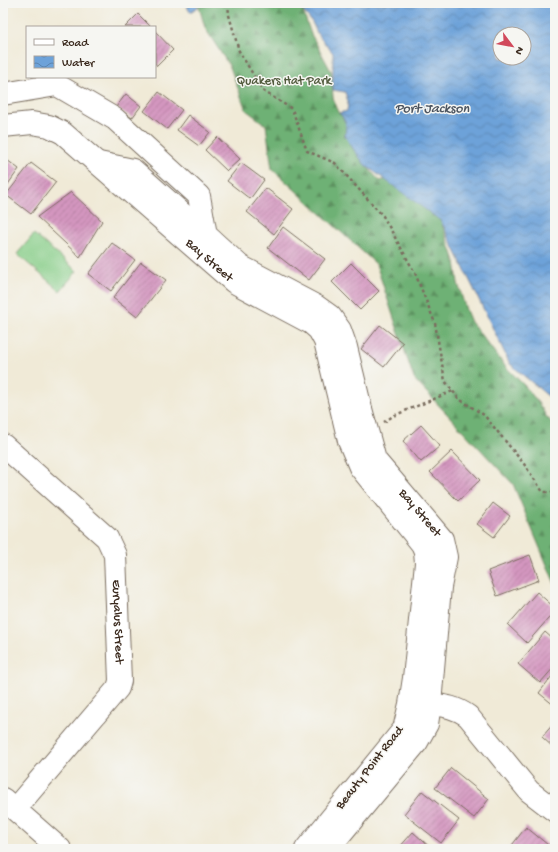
<svg xmlns="http://www.w3.org/2000/svg" width="558" height="852" viewBox="0 0 558 852" font-family="'Gochi Hand',sans-serif">
	<style>
		.grass { fill: #88ce89; stroke: #627c54 }
		.forest { fill: url(#forest-firs); stroke: #546e4a }
		.water { fill: url(#water-waves); stroke: #54667c; fill-rule: evenodd }
		.building { fill: url(#building-hatch) }
		.lines { fill: none; stroke-linecap: round; stroke-linejoin: round }
		.minor-casing { stroke: #7a6d5f; stroke-width: 24 }
		.path { stroke: #7a6d5f; stroke-width: 2.5; stroke-dasharray: 3 3; stroke-linecap: butt }
		.minor { stroke: #fff; stroke-width: 22 }
		.labels { text-anchor: middle; dominant-baseline: central; stroke-width: 3; stroke-linejoin: round; paint-order: stroke }
		.park-label { font-size: 13px; fill: #525b3e; stroke: #f6f6f2 }
		.street-label { font-size: 13px; fill: #3b2a1e; stroke: #f6f6f2 }
		.water-label { font-size: 14px; font-style: italic; fill: #4c545f; stroke: #f6f6f2 }
	</style>
	<defs>
		<pattern id="forest-firs" width="22" height="20" patternUnits="userSpaceOnUse"><rect width="22" height="20" fill="#6eb175"/><path d="M5 1l3.5 6h-7zM16 11l3.5 6h-7z" fill="#5c905f"/></pattern>
		<pattern id="water-waves" width="16" height="10" patternUnits="userSpaceOnUse"><rect width="16" height="10" fill="#6da2d9"/><path d="M0 5q4-4 8 0t8 0" fill="none" stroke="#5b84af"/></pattern>
		<pattern id="building-hatch" width="6" height="6" patternUnits="userSpaceOnUse"><rect width="6" height="6" fill="#d496c0"/><path d="M-1 1l2-2M0 6l6-6M5 7l2-2" fill="none" stroke="#ad7b9b"/></pattern>
	</defs>
	<rect width="100%" height="100%" fill="#f6f6f2"/>
	<filter id="ink" filterUnits="userSpaceOnUse"><feTurbulence type="fractalNoise" baseFrequency=".025" numOctaves="2"/><feDisplacementMap in="SourceGraphic" scale="8" xChannelSelector="R" yChannelSelector="G"/><feConvolveMatrix kernelMatrix="1 2 1 2 8 2 1 2 1" color-interpolation-filters="sRGB"/></filter>
	<filter id="wash" filterUnits="userSpaceOnUse"><feTurbulence type="fractalNoise" baseFrequency=".012" numOctaves="4" result="noise"/><feDisplacementMap in="SourceGraphic" scale="16" xChannelSelector="R" yChannelSelector="G"/><feGaussianBlur stdDeviation="0.9" result="paint"/><feColorMatrix in="noise" values="0 0 0 0 0 0 0 0 0 0 0 0 0 0 0 0 0 1.4 0 .05"/><feComposite in="paint" operator="in"/></filter>
	<g filter="url(#wash)">
		<rect width="100%" height="100%" fill="#f0ead7"/>
		<path class="grass" d="M34,234l43,37 -17,20 -43,-37z"/>
		<path class="forest" d="M198,3h102l11,31 20,37 2,26 3,11 3,6 3,2 4,8 -1,12 9,14 11,15 15,16 13,-4 48,44 14,40 3,22 4,14 4,13 5,12 34,44 20,20 8,10 8,11 5,9 9,10v158l-42,-100 -99,-105 -38,-115 -104,-95 -6,-44 -20,-15 -16,-43 -25,-39z"/>
		<path class="water" d="M185,3h11l2,4 -8,5z
			M300,3h255v399l-45,-38 -69,-143 -76,-56 -11,-15 -9,-14 1,-12 -4,-8 -3,-3 8,-2 1,-9 -3,-10 -12,-2v-37l-15,-18 -6,-13 -11,-14zM500,34h24v24h-24z"/>
		<g id="blocks">
			<path class="building" d="M138,14l13,13h-26z
				M155,31l18,19 -16,16 -2,-3z
				M159,92l23,18 -15,19 -23,-18z
				M126,94l15,12 -9,12 -16,-11z
				M188,115l22,17 -11,14 -22,-16z
				M217,137l23,22 -13,12 -22,-21z
				M3,157l16,12 -13,18 -3,-3z
				M31,163l25,19 -25,32 -25,-19z
				M241,163l23,17 -14,19 -23,-18z
				M266,188l27,21 -19,25 -27,-22z
				M71,192l31,29 -22,36 -43,-40z
				M283,227l42,32 -16,21 -41,-32z
				M112,243l23,17 -24,31 -23,-17z
				M141,262l25,18 -29,37 -24,-19z
				M351,263l28,28 -19,19 -28,-28z
				M380,325l23,18 -19,24 -23,-18z
				M421,425l19,21 -19,16 -18,-21z
				M452,451l28,29 -22,21 -28,-29z
				M493,503l17,13 -16,21 -17,-13z
				M530,555l9,25 -42,16 -9,-25z
				M537,592l18,16v3l-28,32 -19,-18z
				M545,632l10,9v25l-15,17 -22,-19z
				M555,672v34l-16,-13z
				M555,722v27l-13,-12z
				M451,768l38,31 -15,19 -39,-30z
				M422,791l37,29 -18,23 -37,-29z
				M526,827l27,22h-44z
				M413,832l19,17h-34z"/>
		</g>
	</g>
	<g filter="url(#ink)">
		<use href="#blocks" fill-opacity="0" stroke="#7a6d5f" stroke-width="1"/>
		<g class="lines">
			<defs>
				<g id="minor">
					<path id="s1" d="M3,94l54,-9 58,34 84,77 7,39 34,31 76,40 14,10 10,14 6,17 15,62 14,51 67,79 4,18 -6,30 -10,117 -3,20 -10,18 -89,107"/>
					<path id="s2" d="M3,126l29,-3 17,3 14,7 171,149 77,41 8,7 6,11 24,100 11,26 62,77 3,7 1,12 -12,115 -4,26 -6,25 -98,120"/>
					<path d="M99,163l34,7 73,65"/>
					<path id="s3" d="M3,445l104,93 8,17 5,126 -2,7 -103,121"/>
					<path d="M430,704c16,2 25,3 38,12l61,75 26,20"/>
					<path d="M3,799l57,50"/>
				</g>
			</defs>
			<use href="#minor" class="minor-casing"/>
			<path class="path" d="M228,3l1,12 10,36 24,40 29,18 15,42 28,12 48,53 32,57 20,50 10,58 14,18 25,16 40,49 19,28h12
				M384,422l9,-6 60,-25"/>
			<use href="#minor" class="minor"/>
		</g>
	</g>
	<g class="labels">
		<g class="park-label">
			<text x="284" y="81">Quakers Hat Park</text>
		</g>
		<g class="street-label">
			<text stroke="none"><textPath href="#s2" startOffset="256">Bay Street</textPath></text>
			<text stroke="none"><textPath href="#s1" startOffset="646">Bay Street</textPath></text>
			<text stroke="none"><textPath href="#s3" startOffset="225">Euryalus Street</textPath></text>
			<text transform="translate(370 768) rotate(-52)">Beauty Point Road</text>
		</g>
		<g class="water-label">
			<text x="432" y="109">Port Jackson</text>
		</g>
	</g>
	<rect width="558" height="852" fill="none" stroke="#f6f6f2" stroke-width="16"/>
	<rect x="26" y="26" width="130" height="52" fill="#f6f6f2" stroke="#aba49d"/>
	<rect x="34" y="39" width="20" height="6" fill="#ffffff" stroke="#aba49d"/>
	<text x="62" y="46" font-size="12" fill="#3b2a1e">Road</text>
	<rect x="34" y="56" width="20" height="12" fill="url(#water-waves)" stroke="#aba49d"/>
	<text x="62" y="66" font-size="12" fill="#3b2a1e">Water</text>
	<g transform="translate(512 46) rotate(122)"><circle r="19" fill="#f6f6f2" stroke="#aba49d"/>
	<path d="M0-3L7 15L0 10L-7 15Z" fill="#d1495b"/>
	<text y="-6" font-size="11" font-weight="bold" text-anchor="middle" fill="#3b2a1e">N</text>
	</g>
</svg>
